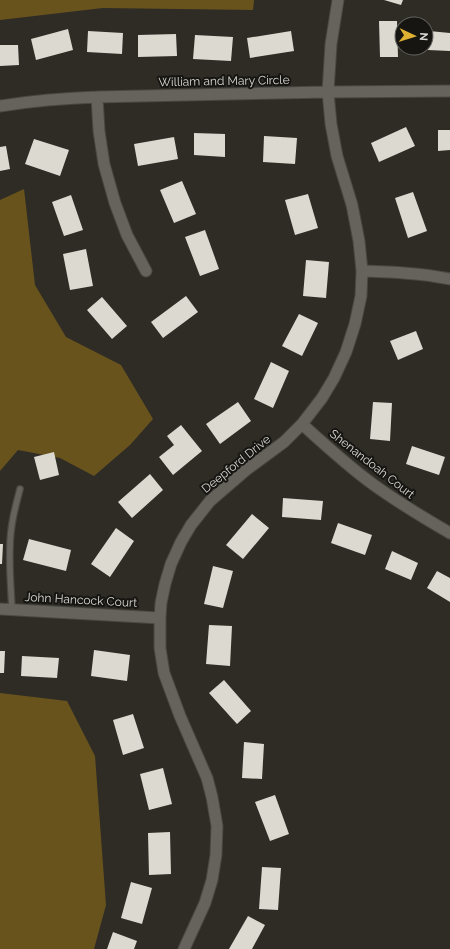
<svg xmlns="http://www.w3.org/2000/svg" width="450" height="949" viewBox="0 0 450 949" font-family="Raleway,sans-serif">
	<style>
		.green { fill: #68531d }
		.building { fill: #dcd9d0 }
		.lines { fill: none; stroke-linecap: round; stroke-linejoin: round }
		.lane-casing { stroke: #494742; stroke-width: 8 }
		.street-casing { stroke: #494742; stroke-width: 13 }
		.lane { stroke: #66635c; stroke-width: 5.5 }
		.street { stroke: #66635c; stroke-width: 11 }
		.labels { text-anchor: middle; dominant-baseline: central; stroke-width: 4; stroke-linejoin: round; paint-order: stroke }
		.street-label { font-size: 12px; fill: #d8d7d3; stroke: #161512 }
	</style>
	<rect width="100%" height="100%" fill="#2f2c26"/>
	<path class="green" d="M0,0h254l-1,10 -150,-2 -103,12z
		M24,189l11,96 31,52 55,28 32,54 -23,26 -36,31 -34,-18 -42,-8 -18,21v-271z
		M0,693l67,8 28,55 11,149 -12,44h-94z"/>
	<path class="building" d="M384,0h19l-2,5z
		M379,21h18l1,36h-18z
		M68,29l5,21 -37,10 -5,-21z
		M88,31l35,2 -1,21 -35,-2z
		M291,31l3,20 -44,7 -3,-20z
		M429,31l21,2v18l-22,-1z
		M176,34l1,22 -39,1v-22z
		M195,35l38,2 -2,24 -38,-2z
		M0,45h18l1,20 -19,1z
		M406,127l9,19 -36,16 -8,-19z
		M438,130h12v20l-12,1z
		M194,133l31,1v23l-31,-2z
		M264,136l33,2 -2,26 -32,-2z
		M174,137l4,22 -40,7 -4,-22z
		M34,139l35,11 -9,26 -35,-12z
		M6,146l4,23 -10,2v-24z
		M182,181l14,33 -22,9 -14,-33z
		M413,192l14,39 -19,7 -13,-40z
		M308,194l10,34 -23,7 -10,-35z
		M71,195l12,35 -19,6 -12,-34z
		M205,230l14,39 -19,7 -15,-39z
		M86,249l7,37 -23,4 -7,-36z
		M306,260l23,2 -3,36 -23,-2z
		M186,296l12,16 -35,26 -12,-16z
		M102,297l25,29 -15,13 -25,-29z
		M299,314l19,9 -16,33 -20,-10z
		M416,331l7,18 -25,11 -8,-19z
		M271,362l18,9 -16,37 -19,-9z
		M238,402l13,19 -31,23 -14,-20z
		M373,402l19,1 -2,38 -20,-2z
		M181,425l21,26 -29,24 -14,-18 15,-12 -7,-9z
		M412,446l33,11 -6,18 -33,-11z
		M54,452l5,23 -19,5 -6,-23z
		M150,474l13,16 -31,28 -14,-16z
		M283,498l40,3 -2,19 -39,-3z
		M252,514l17,14 -26,31 -17,-14z
		M338,523l34,12 -7,20 -34,-12z
		M116,528l18,13 -24,36 -19,-13z
		M29,539l42,11 -5,21 -43,-11z
		M0,544h3l-1,20h-2z
		M392,551l26,12 -7,17 -26,-11z
		M213,566l20,5 -10,37 -19,-4z
		M437,571l13,7v24l-23,-14z
		M209,625l23,1 -2,40 -24,-2z
		M94,650l36,5 -3,26 -36,-5z
		M0,651h5l-1,22h-4z
		M22,656l37,2 -2,20 -36,-2z
		M224,680l27,31 -14,13 -28,-31z
		M133,714l11,34 -21,7 -10,-35z
		M244,742l20,2 -2,35 -20,-1z
		M163,768l9,36 -23,6 -9,-36z
		M275,795l14,39 -19,7 -15,-39z
		M170,832l1,42 -22,1 -1,-42z
		M262,867l19,1 -3,42 -19,-1z
		M131,882l21,6 -10,36 -21,-6z
		M248,916l17,9 -13,24h-23z
		M113,932l24,9 -3,8h-27z"/>
	<g class="lines">
		<defs>
			<path id="lane" d="M12,609c-1,-20 -3,-41 -2,-62 0,-20 5,-39 10,-58"/>
			<path id="street" d="M97,97l2,34 5,33 11,39 12,32 19,36
				M0,106c32,-5 65,-8 97,-9l231,-5 122,-1
				M362,271c29,1 59,2 88,8
				M302,424c23,21 47,43 72,61 25,18 50,33 76,48
				M0,609l160,9
				M184,949l21,-46 7,-23 4,-25 1,-29 -5,-29 -5,-19 -27,-62 -16,-43 -4,-25v-30l1,-15 4,-19 6,-20 10,-22 10,-17 19,-24 36,-31 38,-28 18,-18 20,-26 12,-20 12,-26 9,-28 6,-28 1,-25 -3,-30 -7,-36 -15,-49 -6,-32 -3,-32 3,-48 7,-44"/>
		</defs>
		<use href="#lane" class="lane-casing"/>
		<use href="#street" class="street-casing"/>
		<use href="#lane" class="lane"/>
		<use href="#street" class="street"/>
	</g>
	<g class="labels">
		<g class="street-label">
			<text transform="translate(224 81) rotate(-1)">William and Mary Circle</text>
			<text transform="translate(236 464) rotate(-39)">Deepford Drive</text>
			<text transform="translate(372 464) rotate(38)">Shenandoah Court</text>
			<text transform="translate(81 600) rotate(3)">John Hancock Court</text>
		</g>
	</g>
	<g transform="translate(414 36) rotate(94)"><circle r="19" fill="#161512" stroke="#64635f"/>
	<path d="M0-3L7 15L0 10L-7 15Z" fill="#deb133"/>
	<text y="-6" font-size="11" font-weight="bold" text-anchor="middle" fill="#d8d7d3">N</text>
	</g>
</svg>
